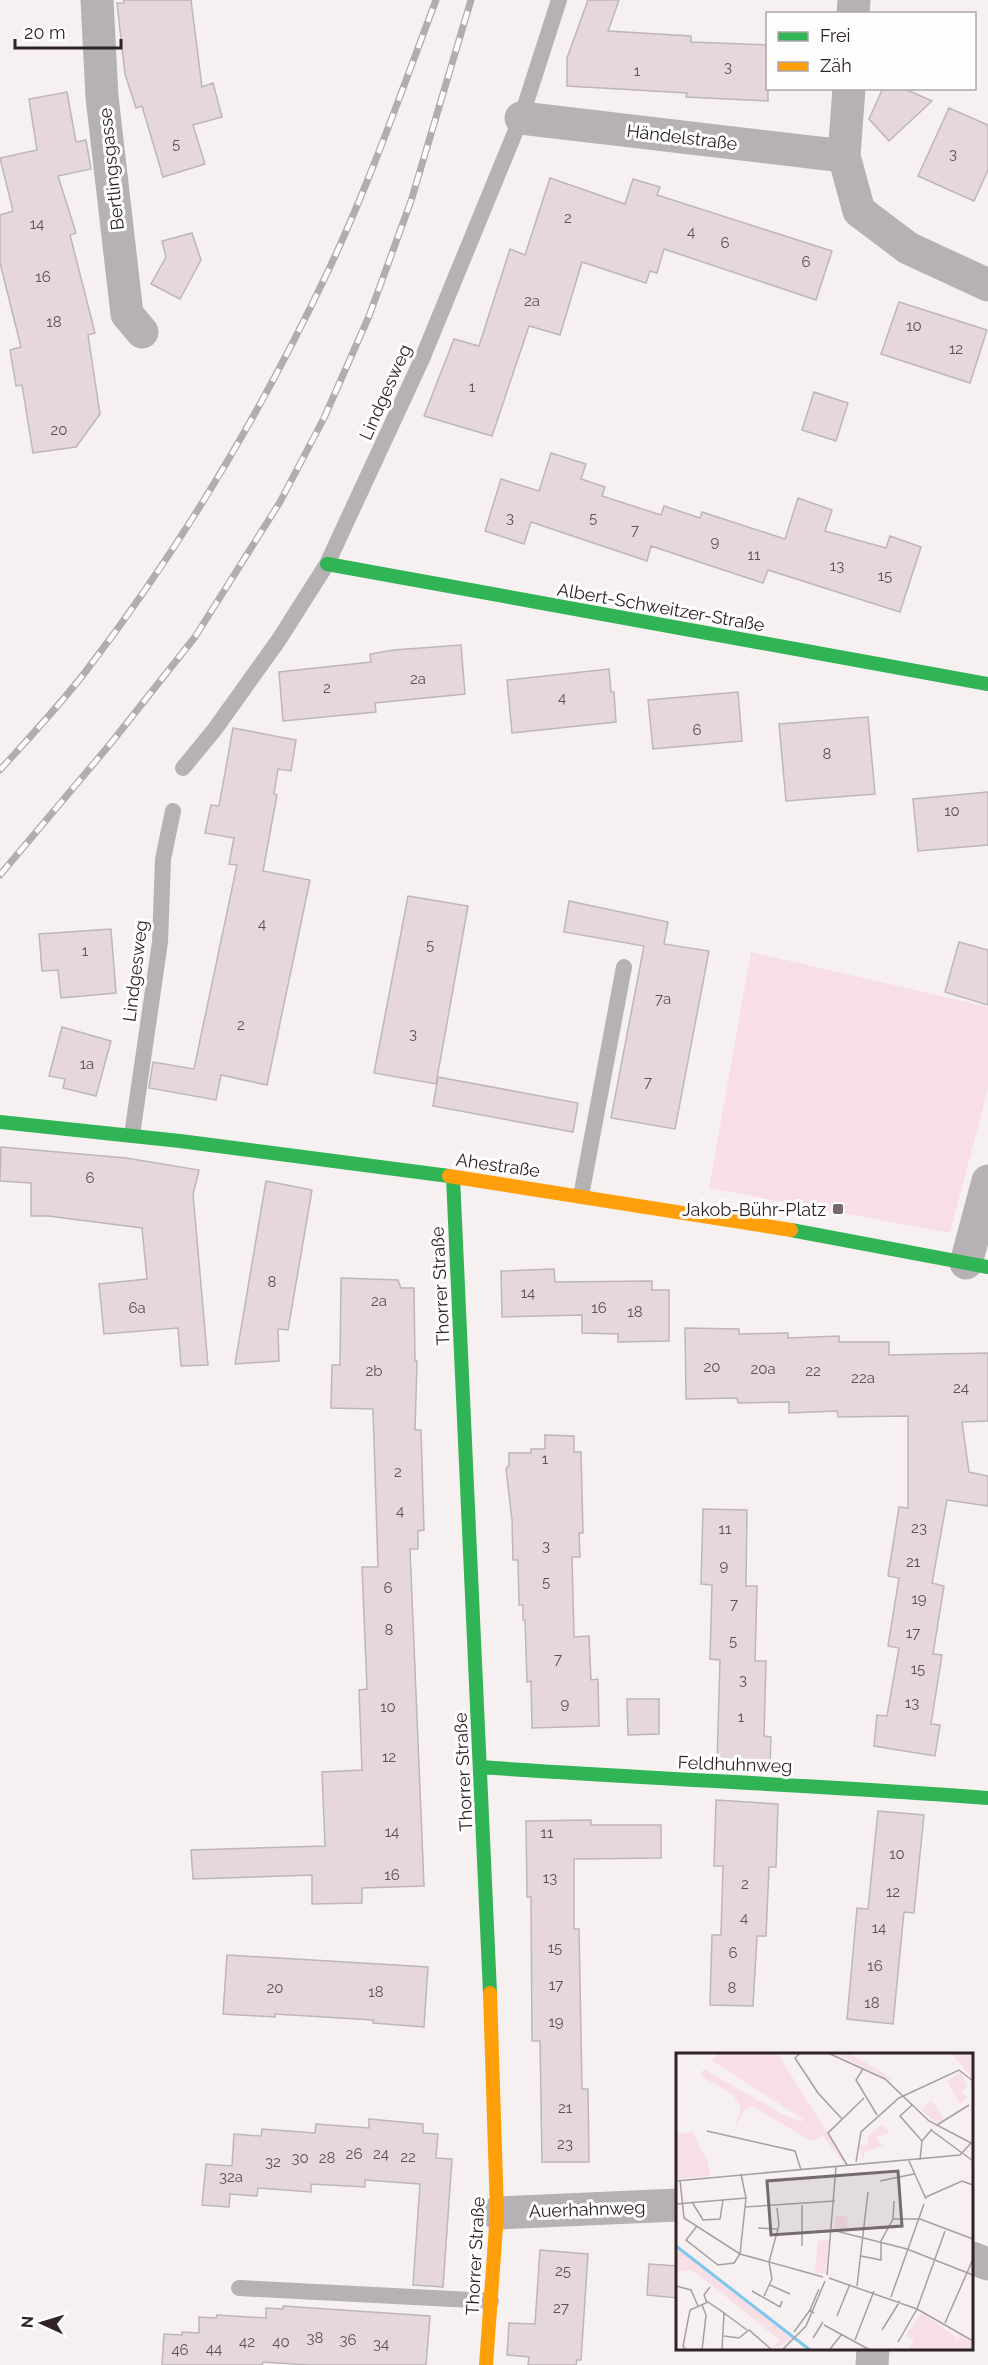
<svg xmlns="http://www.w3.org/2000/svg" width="988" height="2365" viewBox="0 0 988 2365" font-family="Raleway,sans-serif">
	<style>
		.green { fill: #f8dfe5 }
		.building { fill: #e5d7da; stroke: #beb6b8; stroke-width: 1.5 }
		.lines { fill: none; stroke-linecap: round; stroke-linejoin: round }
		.lane { stroke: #b6b1b2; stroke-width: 16 }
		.street { stroke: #b6b1b2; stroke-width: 33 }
		.fast { stroke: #30b455; stroke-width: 14 }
		.slow { stroke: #ff9f0a; stroke-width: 14 }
		.rail-casing { stroke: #b1acad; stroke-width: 7 }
		.rail { stroke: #fefefe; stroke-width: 4.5; stroke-dasharray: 14; stroke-linecap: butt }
		.poi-dot { fill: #756b6e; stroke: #fefefe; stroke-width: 2 }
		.labels { text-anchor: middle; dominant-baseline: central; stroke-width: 6; stroke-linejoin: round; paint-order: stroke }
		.number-label { font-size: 15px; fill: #5e5155 }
		.street-label { font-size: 18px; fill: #302327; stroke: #fefefe }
		.poi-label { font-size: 18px; fill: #302327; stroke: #fefefe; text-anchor: end }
		.inset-river { fill: none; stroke: #7fc5ed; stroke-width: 3 }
		.inset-road { fill: none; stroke: #a79ea0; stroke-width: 1.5 }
		.view { fill: #756b6e; fill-opacity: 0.15; stroke: #756b6e; stroke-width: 3 }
		.inset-edge { fill: none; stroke: #302327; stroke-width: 3 }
	</style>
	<rect width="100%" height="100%" fill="#f6f0f1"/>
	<path class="green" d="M751,952l237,55v82l-38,144 -241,-45z"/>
	<path class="building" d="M124,0h67l11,87 11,-4 9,34 -29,8 12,39 -42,13 -21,-71 -6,2 -11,-34 -8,-71h7z
		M588,0h31l-11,31 83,5v6l77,3v56l-82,-4 1,-4 -120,-7v-28z
		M883,88h20l29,13 -43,40 -20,-22z
		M67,92l9,50 10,-2 5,29 -33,7 18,57 -6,2 25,98 -7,2 12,79 -24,33 -43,6 -11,-68 -6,1 -6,-36 11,-3 -21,-84v-48l13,-4 -13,-53 37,-8 -8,-51z
		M949,108l39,17v45l-14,31 -56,-25z
		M550,178l75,26 8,-25 27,8 -3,8 175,56 -16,49 -152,-51 -7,24 -7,-2 -4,12 -64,-21 -22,73 -31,-9 -37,110 -68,-20 30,-77 25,7 31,-97 15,6z
		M192,233l9,27 -21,39 -29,-15 15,-27 -4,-16z
		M899,302l88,28 -17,53 -89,-29z
		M814,392l34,11 -12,38 -34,-11z
		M551,453l35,11 -5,15 24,8 -3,9 59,19 3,-9 36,12 2,-6 83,27 13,-41 34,12 -7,21 61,17 4,-12 31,11 -21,65 -132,-42 -5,13 -112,-37 -4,15 -116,-39 -7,22 -39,-13 16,-52 38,12z
		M461,645l4,49 -90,9 1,9 -93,9 -4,-49 92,-10 -1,-8 24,-4z
		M609,669l2,23h3l2,30 -104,11 -5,-53z
		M738,692l4,49 -89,8 -5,-49z
		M868,717l7,77 -89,7 -7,-77z
		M233,728l63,12 -5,31 -13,-2 -4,25 3,1 -14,76 47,9 -43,205 -46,-10 -5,25 -67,-12 4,-26 41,7 43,-204 -8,-1 5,-26 -29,-5 6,-28 8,1z
		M988,792v53l-70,6 -5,-52z
		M408,896l60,10 -32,178 -62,-11z
		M569,901l99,21 -4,22 45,7 -34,178 -64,-11 33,-172 -80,-14z
		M111,929l5,64 -55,5 -3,-28 -16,1 -3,-37z
		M959,942l29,8v55l-43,-13z
		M62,1027l49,14 -15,55 -33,-8 2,-9 -16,-3z
		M438,1077l140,26 -5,29 -140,-26z
		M1,1147l125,11 73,12 -6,24 15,171 -27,1 -3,-38 -74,6 -5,-50 48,-5 -5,-51 -94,-12h-17v-33l-31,-2z
		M266,1181l46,9 -24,140 -10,-1 1,32 -44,3z
		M554,1269l1,13 97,-1v9h17v51l-51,1v-8l-36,-1v-18l-80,2 -1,-46z
		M341,1278l57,2 3,8h13l1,73h2l-2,69h6l3,100 -6,1v18h-8l14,337 -62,2v15l-50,1v-29l-119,4 -2,-29 134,-4 -3,-74 40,-2 -3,-80 8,-1 -5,-122h16l-5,-158 -42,-1 1,-43h8z
		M685,1328l54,1v5l49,-1v5l51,-2v6h50v13l99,-2v68l-26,1 7,50 19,4v30l-41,-6 -15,83 12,3 -11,68 9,1 -11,69 9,1 -5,31 -61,-10 3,-31 10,1 12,-68 -11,-2 11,-68 -11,-2 11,-69 9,1v-92l-70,1 -1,-6 -48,2v-11l-51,1 -1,-5 -51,1z
		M545,1435l29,1v16h7l2,81h-4l1,24h-8l2,80 15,-1 2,44 7,-1 1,47 -67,2 -1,-47 -4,1 -2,-62h-2v-15h-4l-1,-45h-5l-1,-40 -6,-51 3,-4v-12h22v-4h14z
		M703,1509l44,1 -1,76h11l-2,75h11l-2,75 7,1 -1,28 -53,-2 3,-103 -10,-1 2,-74 -11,-1z
		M627,1699h32v35l-31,1z
		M716,1800l62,4 -2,63h-7l-3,69h-9l-4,70 -43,-1 2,-70h9l1,-34 1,-35h-9z
		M878,1811l46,4 -10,98 -10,-1 -11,112 -46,-5 10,-111 11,1z
		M591,1820v5h70v33l-87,1v70h5l3,160h6l1,73h-47l-2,-121h-8l-1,-144h-4l-1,-76z
		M227,1955l201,12 -4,60 -51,-4v-3l-98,-6v3l-52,-3z
		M369,2119l54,5v9l15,1 -2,24 16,1 -9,128 -30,-2 7,-101 -55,-4v7l-54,-3v8l-53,-4 -1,8 -27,-2 -1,13 -27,-2 4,-41 26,2 2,-32 27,2 1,-7 53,4 1,-9 53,4z
		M540,2250l48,4 -7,106h-4l-1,5h-48l1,-8 -22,-2 2,-32 26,1z
		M649,2264l29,2v32l-31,-3z
		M283,2306l147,10 -4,49h-117l-46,-3 -1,3h-100l2,-31 18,1v-3l17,1v-16l17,1 1,-3 49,3v-10l17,1z"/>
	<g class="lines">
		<path class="lane" d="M183,768l32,-39 63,-88 49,-77 95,-205 99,-241 38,-118
			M132,1135l28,-193 3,-83 10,-48
			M581,1196l43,-229
			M239,2288l252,13"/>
		<path class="street" d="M97,0l5,97 25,217 15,18
			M853,14l1,-14
			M849,88l-5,68 15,55 49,37 80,37
			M521,118l323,38
			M966,1263l22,-82
			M497,2213l181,-8
			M972,2258l16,6
			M872,2365l1,-17"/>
		<path class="fast" d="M327,564l661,120
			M0,1122l180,19 269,35
			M453,1177l37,816
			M791,1230l197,37
			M480,1767c169,12 339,18 508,31"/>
		<path class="slow" d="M449,1176l342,54
			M486,2365l11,-152 -7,-220"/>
		<defs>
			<path id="rail" d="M0,770c29,-32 60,-65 86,-99 96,-125 176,-260 243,-402 41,-87 73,-179 107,-269
				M0,875l111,-132 84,-106 85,-135 44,-84 45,-102 42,-115 60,-201"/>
		</defs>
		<use href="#rail" class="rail-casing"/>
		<use href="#rail" class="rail"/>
	</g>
	<rect class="poi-dot" x="832" y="1203" width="12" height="12" rx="3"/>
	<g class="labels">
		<g class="number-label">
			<text x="728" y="67">3</text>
			<text x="637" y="71">1</text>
			<text x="176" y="144">5</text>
			<text x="953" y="154">3</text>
			<text x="568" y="218">2</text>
			<text x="37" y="224">14</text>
			<text x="691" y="232">4</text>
			<text x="725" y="243">6</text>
			<text x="806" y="262">6</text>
			<text x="43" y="277">16</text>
			<text x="532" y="301">2a</text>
			<text x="54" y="322">18</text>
			<text x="914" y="326">10</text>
			<text x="956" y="349">12</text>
			<text x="472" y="387">1</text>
			<text x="59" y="430">20</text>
			<text x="510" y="518">3</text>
			<text x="593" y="518">5</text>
			<text x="635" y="530">7</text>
			<text x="715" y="542">9</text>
			<text x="754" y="555">11</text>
			<text x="837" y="566">13</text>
			<text x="885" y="576">15</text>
			<text x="418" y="679">2a</text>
			<text x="327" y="688">2</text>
			<text x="562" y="698">4</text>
			<text x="697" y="730">6</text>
			<text x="827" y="754">8</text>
			<text x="952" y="811">10</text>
			<text x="262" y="924">4</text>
			<text x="430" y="945">5</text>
			<text x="85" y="951">1</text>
			<text x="663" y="999">7a</text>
			<text x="241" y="1025">2</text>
			<text x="413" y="1034">3</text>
			<text x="87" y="1064">1a</text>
			<text x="648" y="1082">7</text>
			<text x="90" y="1178">6</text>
			<text x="272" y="1282">8</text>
			<text x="528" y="1293">14</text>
			<text x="379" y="1301">2a</text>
			<text x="137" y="1308">6a</text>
			<text x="599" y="1308">16</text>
			<text x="635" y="1312">18</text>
			<text x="712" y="1367">20</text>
			<text x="763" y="1369">20a</text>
			<text x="374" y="1371">2b</text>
			<text x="813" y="1371">22</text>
			<text x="863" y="1378">22a</text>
			<text x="961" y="1388">24</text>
			<text x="545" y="1459">1</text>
			<text x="398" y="1472">2</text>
			<text x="400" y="1511">4</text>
			<text x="919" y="1528">23</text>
			<text x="725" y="1529">11</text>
			<text x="546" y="1546">3</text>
			<text x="913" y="1562">21</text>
			<text x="724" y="1566">9</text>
			<text x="546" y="1582">5</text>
			<text x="388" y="1588">6</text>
			<text x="919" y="1599">19</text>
			<text x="734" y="1604">7</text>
			<text x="389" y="1630">8</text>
			<text x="913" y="1633">17</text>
			<text x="733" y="1641">5</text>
			<text x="558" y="1659">7</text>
			<text x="918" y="1669">15</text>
			<text x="743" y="1680">3</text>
			<text x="912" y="1703">13</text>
			<text x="565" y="1704">9</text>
			<text x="388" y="1707">10</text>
			<text x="741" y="1717">1</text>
			<text x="389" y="1757">12</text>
			<text x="392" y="1832">14</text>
			<text x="547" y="1833">11</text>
			<text x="897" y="1854">10</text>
			<text x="392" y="1875">16</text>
			<text x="550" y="1878">13</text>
			<text x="745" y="1884">2</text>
			<text x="893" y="1892">12</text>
			<text x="744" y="1918">4</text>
			<text x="879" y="1928">14</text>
			<text x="555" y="1948">15</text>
			<text x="733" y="1953">6</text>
			<text x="875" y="1966">16</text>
			<text x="556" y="1985">17</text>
			<text x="275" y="1988">20</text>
			<text x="732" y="1988">8</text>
			<text x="376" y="1992">18</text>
			<text x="872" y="2003">18</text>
			<text x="556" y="2022">19</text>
			<text x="565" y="2108">21</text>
			<text x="565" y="2144">23</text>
			<text x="354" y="2154">26</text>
			<text x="381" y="2154">24</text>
			<text x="408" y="2157">22</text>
			<text x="300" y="2158">30</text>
			<text x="327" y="2158">28</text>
			<text x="273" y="2162">32</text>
			<text x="231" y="2177">32a</text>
			<text x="563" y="2271">25</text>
			<text x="561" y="2308">27</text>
			<text x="315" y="2338">38</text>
			<text x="348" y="2340">36</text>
			<text x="247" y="2342">42</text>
			<text x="281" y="2342">40</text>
			<text x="381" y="2344">34</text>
			<text x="214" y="2349">44</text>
			<text x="180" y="2350">46</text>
		</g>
		<g class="street-label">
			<text transform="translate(682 137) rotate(7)">Händelstraße</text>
			<text transform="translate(111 169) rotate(-96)">Bertlingsgasse</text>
			<text transform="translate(385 392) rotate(-66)">Lindgesweg</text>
			<text transform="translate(661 607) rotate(10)">Albert-Schweitzer-Straße</text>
			<text transform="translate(135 971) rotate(-83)">Lindgesweg</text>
			<text transform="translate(498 1165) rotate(8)">Ahestraße</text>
			<text transform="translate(440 1286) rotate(-93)">Thorrer Straße</text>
			<text transform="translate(735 1764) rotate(2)">Feldhuhnweg</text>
			<text transform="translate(463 1772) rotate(-93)">Thorrer Straße</text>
			<text transform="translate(587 2209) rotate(-2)">Auerhahnweg</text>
			<text transform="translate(475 2256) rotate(-87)">Thorrer Straße</text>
		</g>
		<g class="poi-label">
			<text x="826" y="1209">Jakob-Bühr-Platz</text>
		</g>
	</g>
	<g transform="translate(676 2053)">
		<rect width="297" height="297" fill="#f6f0f1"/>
		<path d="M44,0h57l67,106 -2,2 -19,-25 -12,5 -59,-35 -10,7 -9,21 8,-27 -8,-12 -33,-20 4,-6 78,45 19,8 2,-3 -92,-59zM158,0l15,1 30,16 15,12zM275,0h22v25h-1zM285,19l6,15 -6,4 6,6 -7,7 -13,-23zM255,47l13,18 -7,5 -16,-13zM206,71l8,9 -14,4 7,8 -18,7 -2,9 -4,-16h8l2,-10zM16,79l16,30 2,14 -34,3v-45zM159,162l13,2 -2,14 -12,-2zM153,187l-4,33h-10l3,-32zM0,194l83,65 34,26 -18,11 -2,-3 8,-5 -67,-54 -23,-17 -15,2zM246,260l35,25 -6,9 10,-12 12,8v7h-66l7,-9 -8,-6z" fill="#f8dfe5"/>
		<path class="inset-river" d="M0,193l134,104"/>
		<path class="inset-road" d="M124,0l-5,5 23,35 24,26M152,0l57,26 44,42 44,23M187,16l-7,11 21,35M236,52l-12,11 22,25M261,72l32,-20M255,77l42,31M31,78l88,20 6,19M244,107l2,-19 10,-12M233,108l17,38M180,109l5,-30 38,-34 60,-28 14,11M171,112l-19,-32 36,-35M4,127l4,38 56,36 83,23M0,128l284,-26 11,-12M204,128l34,-7M250,144l36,-16 11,4M16,149l11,18 17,-1 3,-19M0,151l70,-6M69,154l90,-6M217,166l1,-18M21,173l-11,14 32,25 16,-2 6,-9 6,-56 -5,-24M82,175l20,1M156,177l75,19 66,26M126,193v-41M185,203l20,4v-19l12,-22h27l53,20M93,209l10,-37 -2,-17M151,222l9,-108M153,225l88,31 56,32M94,232l20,9M0,233l15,4 7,16M181,233l11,-94M76,238l28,16 2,-6M88,243l8,-17 -3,-17M215,244l33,-93M31,250l-3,-8 6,-8M48,260l23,17M138,260l-4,-3 9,-21M161,263l13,-32M269,270l28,-64M148,272l46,25M206,277l18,-29M118,279l16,-22M48,283l15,2 10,-8 23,20M137,285l10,-16M179,287l19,-49M222,289l19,-33 28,-78M154,296l12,-15M10,297l-3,-4 7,-36 18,-8 16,11 -2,37M26,297l4,-35 -4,-10M106,297l24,-24 19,-45"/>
		<path class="view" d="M222,118l4,55 -131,9 -4,-54z"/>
		<rect width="297" height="297" class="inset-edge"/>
	</g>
	<rect x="766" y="12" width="210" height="78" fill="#fefefe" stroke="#aca6a8" stroke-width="1.5"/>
	<rect x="778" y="32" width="30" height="9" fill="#30b455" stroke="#aca6a8" stroke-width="1.5"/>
	<text x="820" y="42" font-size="18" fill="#302327">Frei</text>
	<rect x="778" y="62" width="30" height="9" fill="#ff9f0a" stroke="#aca6a8" stroke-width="1.5"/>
	<text x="820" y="72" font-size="18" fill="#302327">Zäh</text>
	<g transform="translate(42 2323) rotate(274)" stroke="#fefefe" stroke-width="4.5" paint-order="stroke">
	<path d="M0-4.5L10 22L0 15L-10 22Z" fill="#302327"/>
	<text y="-9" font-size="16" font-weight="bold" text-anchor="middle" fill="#302327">N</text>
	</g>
	<path d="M15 39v9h106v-9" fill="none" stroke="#302327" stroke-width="3"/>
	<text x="24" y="39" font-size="18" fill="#302327" stroke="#fefefe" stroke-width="4.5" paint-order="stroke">20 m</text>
</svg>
